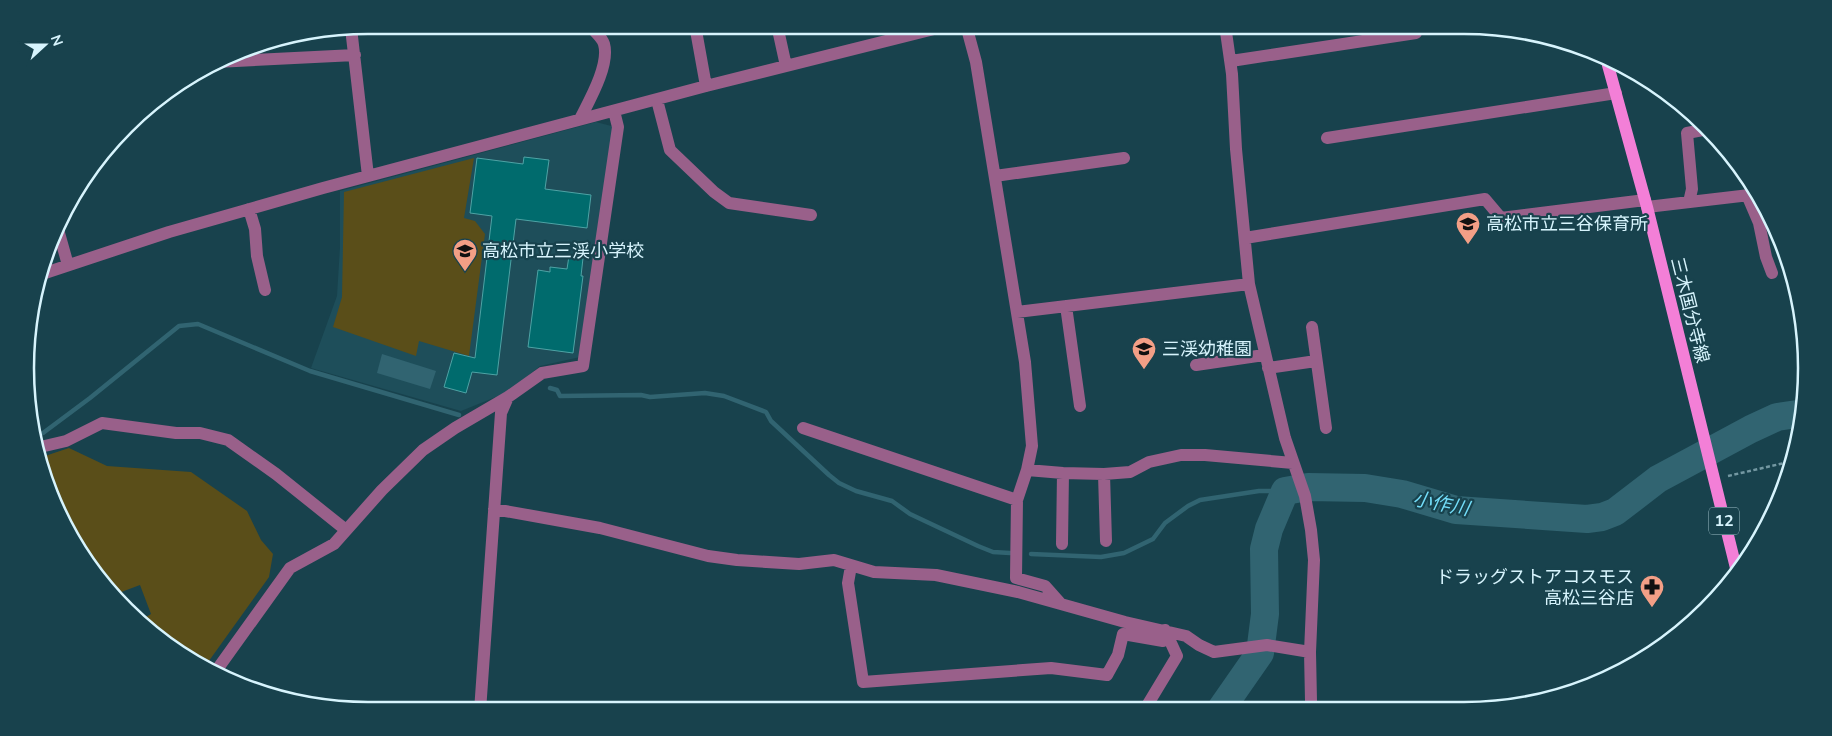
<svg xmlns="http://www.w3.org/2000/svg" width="1832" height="736" viewBox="0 0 1832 736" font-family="'Nunito Sans','Noto Sans JP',sans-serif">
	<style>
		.built { fill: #1e4e5a }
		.green { fill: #5a4e19 }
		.water { fill: #316471 }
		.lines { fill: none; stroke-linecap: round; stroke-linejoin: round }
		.stream { stroke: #316471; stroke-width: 4.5 }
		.river { stroke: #316471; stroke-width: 28 }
		.building { fill: #006b6d; stroke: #4ea3a5 }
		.path { stroke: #7498a2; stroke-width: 2.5; stroke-dasharray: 4 2.5; stroke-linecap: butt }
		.street { stroke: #99608a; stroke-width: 12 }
		.primary { stroke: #f37fd7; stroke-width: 12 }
		.labels { text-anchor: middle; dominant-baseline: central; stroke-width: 4.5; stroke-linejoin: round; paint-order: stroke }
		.shield { fill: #18424d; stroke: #9ebfc8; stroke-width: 1 }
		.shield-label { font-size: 16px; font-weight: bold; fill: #d7f4fd }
		.poi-label { font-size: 18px; fill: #d7f4fd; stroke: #18424d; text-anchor: start }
		.street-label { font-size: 18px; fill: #d7f4fd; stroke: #18424d }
		.water-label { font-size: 19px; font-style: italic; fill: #73ddf9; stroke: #18424d }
		.rim { fill: none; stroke: #d7f4fd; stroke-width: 2.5 }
	</style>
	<rect width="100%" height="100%" fill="#18424d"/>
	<path class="built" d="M596,122l19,5 -35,230 -40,9 -32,26 -47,19 -150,-43 26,-72 3,-49v-56z"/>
	<path class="green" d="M474,158l-10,60 11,3 10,13 -16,122 -50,-15 -3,15 -83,-29 9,-30 2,-105z
		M69,448l38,18 84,6 56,39 14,29 12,14 -4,23 -63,88 -47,-25 -18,-20 10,-6 -11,-29 -24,9 -33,-36 -32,-58 -12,-42z"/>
	<path class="water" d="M382,354l54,17 -6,18 -53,-16z"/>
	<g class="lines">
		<path class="stream" d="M550,388l7,2 3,6 81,-1 9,2 55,-4 19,3 42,16 5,9 58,54 10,8 17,8 36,10 18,13 68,32 15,6 17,1
			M32,437l11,-4 47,-35 89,-72 19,-2 112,47 149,44
			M1031,554l70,3 23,-4 29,-14 12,-16 23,-17 12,-6 59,-9h26"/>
		<path class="river" d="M1221,709l39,-56 5,-39 -1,-65 5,-20 16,-38 23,-4 57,1 37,6 54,16 131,9 15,-2 13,-5 43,-33 93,-50 26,-12 27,-4"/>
	</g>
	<path class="building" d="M524,157l25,3 -4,29 46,6 -4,33 -71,-9 -19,156 -25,-3 -6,21 -22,-6 10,-34 21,5 17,-142 -22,-3 7,-55 46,6z
		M569,256l14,2 -2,18h2l-10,77 -45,-6 10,-77 12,2v-5l17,2z"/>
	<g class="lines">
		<path class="path" d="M1741,182l1,-14
			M1728,476l65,-15"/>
		<path class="street" d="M695,25l11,61
			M777,25l9,41
			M966,25l10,37 49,300 7,84 -5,24 -10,30 -1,78 29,8 16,18
			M1225,25l7,49 4,75 13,135 36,154 20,58 6,34 3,30 -4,92 1,49 2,8
			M351,28l17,148
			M1231,61l185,-28
			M216,62l139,-7
			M657,100l13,50 44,42 15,11 82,12
			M580,119c9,-18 30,-54 24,-75 -2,-7 -10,-12 -14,-19
			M1327,138l289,-45
			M995,176l129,-18
			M1747,195l12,28 7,34 6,16
			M1689,202l3,-13 -5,-56 21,-4
			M1647,207l111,-13
			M249,209l6,20 2,27 8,34
			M57,226l11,39
			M1245,238l240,-39 16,19 144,-18
			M39,275l130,-43 154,-44 383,-102 244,-61
			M1066,306l14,100
			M1017,312l232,-28
			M1312,327l14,101
			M1196,365l68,-10
			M1268,368l48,-7
			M803,428l214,72
			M36,448l30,-7 36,-18 74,10h24l28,7 48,34 70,56
			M1027,470l36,3 41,1 26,-2 19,-10 32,-7h24l88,8
			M1104,474l2,67
			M494,509l106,19 108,28 29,4 62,4 35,-4 40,12 62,3 82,17 107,30 61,14 13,9 15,7 53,-7 43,7
			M1062,544l1,-71
			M851,566l-3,17 15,99 188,-14 56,7 11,-20 5,-21 40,7 2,-11
			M216,671l74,-103 44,-24 48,-54 41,-40 32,-22 53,-31
			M1145,709l32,-53 -12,-26
			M480,711l21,-298 7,-16 34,-24 41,-7 35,-239 -4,-16"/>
		<path class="primary" d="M1606,58l41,149 90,365"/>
	</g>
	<defs>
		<symbol id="school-pin" viewBox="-11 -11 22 30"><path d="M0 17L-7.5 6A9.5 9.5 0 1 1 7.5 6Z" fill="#f39f86" stroke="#18424d"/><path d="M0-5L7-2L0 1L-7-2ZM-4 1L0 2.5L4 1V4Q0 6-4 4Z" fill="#111"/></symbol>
		<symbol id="pharmacy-pin" viewBox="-11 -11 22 30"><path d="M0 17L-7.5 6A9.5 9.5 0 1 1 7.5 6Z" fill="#f39f86" stroke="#18424d"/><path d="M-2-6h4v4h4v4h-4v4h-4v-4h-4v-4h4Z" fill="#111"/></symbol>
	</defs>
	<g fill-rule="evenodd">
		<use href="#school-pin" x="1454" y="210" width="28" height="38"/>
		<use href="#school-pin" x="451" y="237" width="28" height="38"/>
		<use href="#school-pin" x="1130" y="335" width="28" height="38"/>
		<use href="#pharmacy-pin" x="1638" y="573" width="28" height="38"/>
	</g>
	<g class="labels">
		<rect class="shield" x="1709" y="507.5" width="30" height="27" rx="4"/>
		<g class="shield-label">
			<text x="1724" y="521">12</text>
		</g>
		<g class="poi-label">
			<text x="1486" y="224">高松市立三谷保育所</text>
			<text x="482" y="251">高松市立三渓小学校</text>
			<text x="1162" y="349">三渓幼稚園</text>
			<text x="1634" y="577" text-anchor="end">ドラッグストアコスモス<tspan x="1634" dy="21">高松三谷店</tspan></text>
		</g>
		<g class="street-label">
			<text transform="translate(1690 310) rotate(76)">三木国分寺線</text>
		</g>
		<g class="water-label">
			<text transform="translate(1441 504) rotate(11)">小作川</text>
		</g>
	</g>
	<path d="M0 0H1832V736H0ZM368 34H1464A334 334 0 0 1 1798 368V368A334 334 0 0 1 1464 702H368A334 334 0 0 1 34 368V368A334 334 0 0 1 368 34Z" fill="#18424d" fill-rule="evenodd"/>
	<path class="rim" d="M368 34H1464A334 334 0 0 1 1798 368V368A334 334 0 0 1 1464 702H368A334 334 0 0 1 34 368V368A334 334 0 0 1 368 34Z"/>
	<g transform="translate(45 45) rotate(69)" stroke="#18424d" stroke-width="4" paint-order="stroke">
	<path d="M0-4L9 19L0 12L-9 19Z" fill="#d7f4fd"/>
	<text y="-8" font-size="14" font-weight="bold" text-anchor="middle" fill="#d7f4fd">N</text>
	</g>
</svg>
